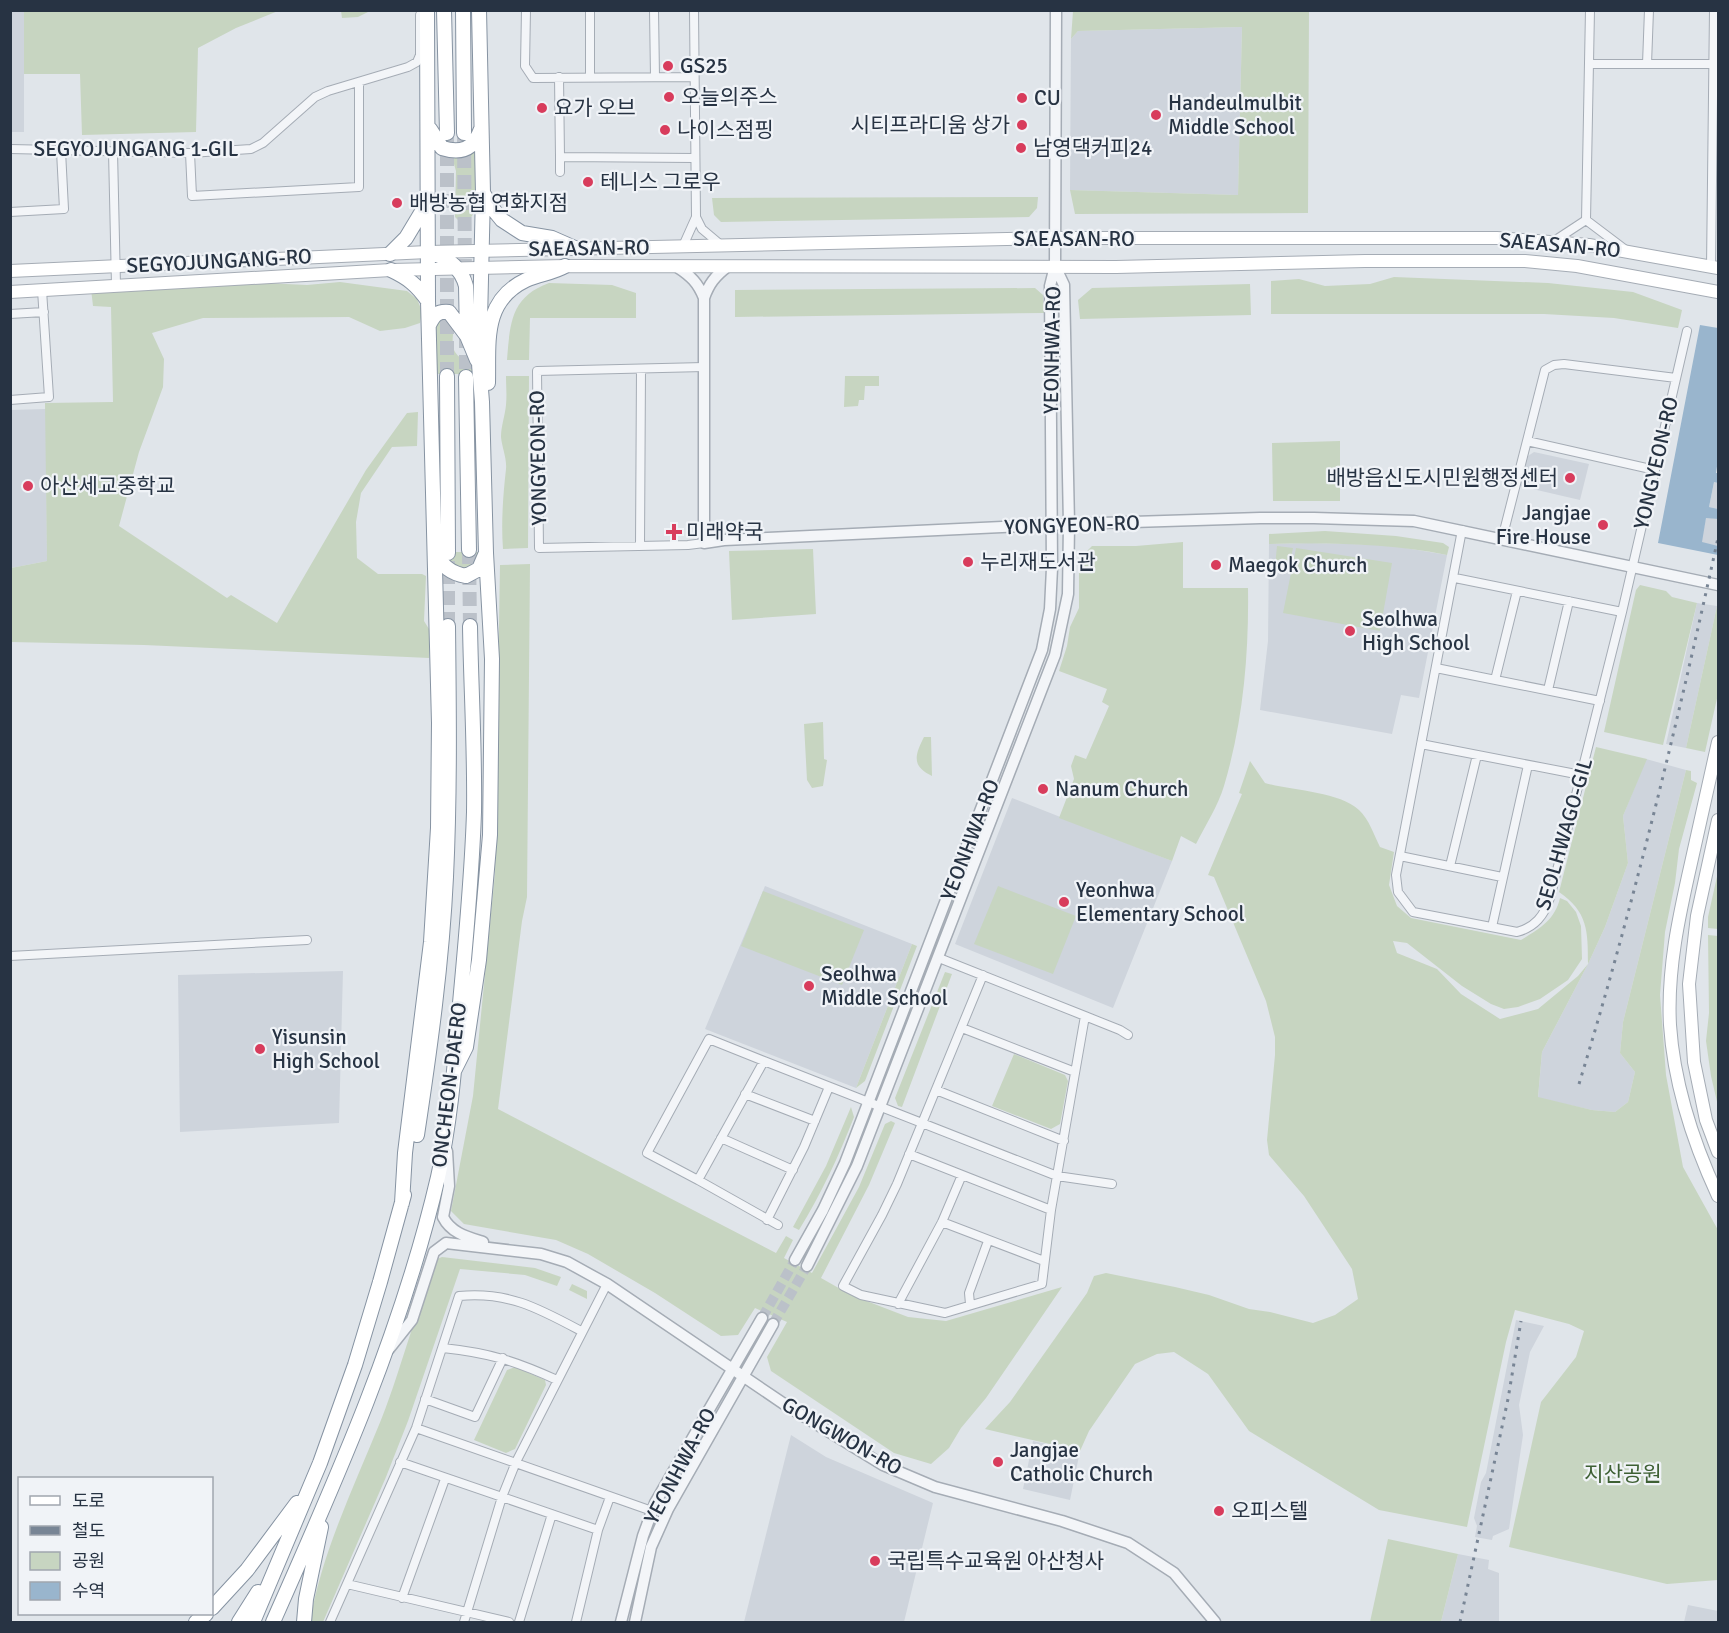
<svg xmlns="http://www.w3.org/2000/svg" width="1729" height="1633" viewBox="0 0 1729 1633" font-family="Signika,'Noto Sans KR',sans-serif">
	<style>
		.built { fill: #ced4dc }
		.green { fill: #c7d5c1 }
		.water { fill: #99b5cd }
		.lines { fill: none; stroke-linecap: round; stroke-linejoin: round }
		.tertiary-tunnel { stroke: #bbc1c9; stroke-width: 10; stroke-dasharray: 10 5; stroke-linecap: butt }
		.trunk-tunnel { stroke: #bbc1c9; stroke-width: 14; stroke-dasharray: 14 7; stroke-linecap: butt }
		.minor-casing { stroke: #a5acb5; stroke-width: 10 }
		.tertiary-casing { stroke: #a5acb5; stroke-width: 13 }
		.secondary-casing { stroke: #a5acb5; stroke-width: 14 }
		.trunk-casing { stroke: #8693a2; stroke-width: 16 }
		.minor { stroke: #f3f5f8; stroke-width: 8 }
		.tertiary { stroke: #f3f5f8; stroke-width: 10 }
		.secondary { stroke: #fff; stroke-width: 12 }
		.trunk { stroke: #fff; stroke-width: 14 }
		.rail { stroke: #788595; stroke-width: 3; stroke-dasharray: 3 6; stroke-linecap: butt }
		.poi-dot { fill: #d83c5c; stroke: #f0f3f7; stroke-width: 2 }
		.labels { text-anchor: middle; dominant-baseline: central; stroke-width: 4.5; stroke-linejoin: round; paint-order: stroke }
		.poi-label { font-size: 21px; fill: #273343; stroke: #f0f3f7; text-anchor: start }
		.street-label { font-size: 21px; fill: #273343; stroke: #f0f3f7 }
		.park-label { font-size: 21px; fill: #3e6034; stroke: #f0f3f7 }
	</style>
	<rect width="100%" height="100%" fill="#e0e5ea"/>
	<path class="built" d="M11,10l13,1v121h-13z
		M1242,27l-4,168 -168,-5 1,-151 7,-8z
		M46,409l1,152 -36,7 -1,-158z
		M1534,452l55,12 -9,36 -60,-14 8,-30z
		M1714,482l4,1v26l-9,-2z
		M1706,517l12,2v27l-17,-3z
		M1310,543l78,2 59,10 -28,143 -18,-3 -9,39 -132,-24 8,-69 1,-97z
		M1697,603l20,3 -31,142 -20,-4z
		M1646,759l40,11 -63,252 -3,31 15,19 -7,30 -13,10 -23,-2 -54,-12 4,-46 46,-88 17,-37 23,-64 -5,-47z
		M1012,798l160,63 -59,147 -158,-64z
		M765,886l147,58 -56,144 -151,-59z
		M343,971l-4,152 -159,9 -2,-157z
		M1516,1320l28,6 -14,26 -11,53 4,30 -14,94 -16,7 -1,4 -17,-3 2,-11 -3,-8 7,-36 5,-9z
		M791,1435l35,22 107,46 -29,119h-160z
		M1033,1441l47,10 -10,49 -47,-11z
		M1458,1554l31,6 -1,9 11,4v49h-58z
		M1688,1605l30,6v11h-34z"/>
	<path class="green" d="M24,11v-1l254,1 -42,17 -38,20 -2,84 -114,3 -2,-61h-56z
		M341,11h27v1l-10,5 -16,1z
		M1073,11h236l-1,202 -233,1 -5,-24 168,5 4,-168 -164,4 -7,8z
		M475,147l2,61 -7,11 -11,2 -4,-4 1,-46 -2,-7 -5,-8z
		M1038,197l-1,11 -8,9 -308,5 -7,-7 -2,-17z
		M1394,277l154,6 85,9 49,18 -4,18 -64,-10 -70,-4h-273v-33l28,-2 26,7 45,-2z
		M340,282l67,9 10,8 5,12 -2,12 -15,5 -25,3 -31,-14 -146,1 -51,15 12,26 -1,28 -24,65 -20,74 108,72 4,-3 46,28 89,-153 41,-57 11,-1 -1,34 -25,1 -31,46 -5,29 1,36 21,16h44l4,2 -2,45 5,8v29l-285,-13 -133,-3v-74l36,-7 -2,-158 68,-1 -2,-95 -18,-1 -2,-17 173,-6 43,2z
		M549,283l63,2 24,8v25h-106l-1,42h-22c3,-35 3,-63 42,-77z
		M1250,284l1,31 -171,4 -2,-19 14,-12z
		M1035,288l8,7 1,18 -309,4v-27z
		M444,316l10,11c-1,8 -3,19 1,25 6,10 18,11 21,22h-39l-1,-52z
		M506,376h23l-1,172 -25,1c-2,-26 0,-53 3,-80 1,-11 -4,-21 -5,-32 0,-11 4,-21 5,-32 1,-10 0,-19 0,-29z
		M845,376h34v10h-14l-1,14h-5l-1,6 -14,1z
		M1340,441v60h-67l-1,-58z
		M1325,531l71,5 47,7 6,4 -2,8c-59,-12 -118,-12 -178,-11v-10z
		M1183,542v46h65c1,67 -5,134 -24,198 -6,20 -19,40 -28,58l-15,-8 -9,25 -113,-43 15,-39 -3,-13 4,-11 11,4 23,-53 -7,-4 5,-13 -48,-18 8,-25 3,-19 9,-19v-49l13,-13h44z
		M1277,546l16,2 -4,20 -14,-2z
		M1296,548l96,15 -12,68 -97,-18z
		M813,549l3,65 -84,6 -3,-69z
		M447,552h36l-1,7 -16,12 -14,-6z
		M530,564l-3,333 -5,24 -24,188 278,144 10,-17 7,4 -9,18 28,15 47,-86 26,-63 6,-3 4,2 -26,62 -48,93 30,17 57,22 38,4 116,-34 -76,111 -25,30 -12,20 -18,16 -37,-11 -123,-82 -4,-14 20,-35 -32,-14 -17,27 -17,1 -66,-43 -67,-39 -32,-14 -92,-16 -13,-13 22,-115 22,-223 5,-308z
		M1640,585l26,6 6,6 25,6 -34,142 -59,-13 32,-142z
		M1717,606l1,88 -13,58 -19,-4z
		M823,722l1,37 3,1 -4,26 -11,2 -5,-8 -3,-56z
		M924,737h7l1,39c-21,-10 -17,-21 -8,-39z
		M1596,747l51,12 -24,57 5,47 -23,64 -17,37 -46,88 -4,45 54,13 23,2 13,-10 7,-30 -15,-19 3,-31 63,-252 5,1v9l6,3 -18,66 -4,34 -10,49 -5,63 6,80 17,92 35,63v350l-51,4 -158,-37 32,-145 35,-45 8,-26 -15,-7 -54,-14 -9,32 -39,185 -88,-17 -130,-79 -41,-57 -34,-22 -17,2 -22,10 -46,67 -9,20 -95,-22 25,-27 77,-109 7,-17 12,-3 69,14 34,8 40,14 21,3 43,11 22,-8 23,-16 -6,-30 -48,-73 -35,-41 -2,-15 8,-85v-18l-9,-36 -52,-124 -6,-2 34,-81 -3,-1 11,-32 15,22c27,8 73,8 94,27 10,9 15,25 21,37l14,5 -5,33 8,21 14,12 110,22c18,-11 34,-20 39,-42l7,3 9,11 5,14 1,33 -14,21 -28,19 -22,8 -14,2 -13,-5 -29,-18 -55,-43 -14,-2 4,12 40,16 24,25 39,25 38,-10 40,-33 10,-12c0,-33 0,-52 -29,-72z
		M1718,872v57l-10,-1v-11z
		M998,886l78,30 -23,58 -79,-30z
		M763,891l101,39 -22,55 -101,-39z
		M1708,935l10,1v170l-7,-30 -5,-35 3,-28z
		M912,944l5,2 -52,135 -9,7z
		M945,972l7,2 -50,133 -4,-1 -3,-8z
		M1014,1054l51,21 3,6 -8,43 -9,5 -59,-23z
		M851,1107l3,10c-15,39 -33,77 -55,113l-6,-3 33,-61z
		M442,1257l93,11 26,9 -4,9 -32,-11 -65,-6 -52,152 -22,56 -63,145h-13c12,-71 44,-135 71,-202 12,-30 21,-61 31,-91l7,-11 18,-59z
		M572,1284l15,7v8l-18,-9z
		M515,1367l30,13 1,5 -31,64 -9,4 -32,-13 33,-70z
		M1388,1539l70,15 -17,68h-71z"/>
	<path class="water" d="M1700,325l18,3v132l-2,13h2v10l-4,-1 -5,25 9,2v10l-12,-1 -4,24 16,4v9l-60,-12z"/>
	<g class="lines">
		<path class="tertiary-tunnel" d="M762,1318l33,-58
			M773,1324l34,-58"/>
		<path class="trunk-tunnel" d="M464,133l1,146
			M466,334v43
			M447,376v-243
			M469,550l1,76
			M448,626v-65"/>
		<defs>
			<path id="minor" d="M526,10l-1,56 8,12 161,-1
				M654,10l1,67
				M1589,64h129
				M1647,64l2,-54
				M559,77l1,80 135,1
				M590,77v-67
				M10,149l180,4 61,-4 12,-6 52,-46 13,-6 80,-24 9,-5 3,-7v-40
				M113,151l3,134
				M190,153l2,43 167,-9v-105
				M560,157v15
				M10,212l54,-3 -3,-58
				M696,217l6,12 19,16
				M1586,220l4,-210
				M1586,220l41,31
				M1554,241l32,-21
				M683,246l13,-29 -2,-207
				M1711,267l3,-257
				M10,314l34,-2
				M10,400l39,-3 -7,-107
				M1527,441l128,29
				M1462,530l-66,345 2,17 15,20 104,20c18,-5 27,-16 33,-34l72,-286 65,-281
				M1502,539l43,-169 9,-5 10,-1 112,14
				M704,543l-16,2 -149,3 -2,-177 167,-4
				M640,546l1,-177
				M1455,578l167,34
				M1436,668l164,33
				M1495,680l22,-89
				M1548,690l21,-89
				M1421,744l160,31
				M1400,856l102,21
				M1450,866l27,-111
				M1492,927l36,-162
				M10,956l297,-16
				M939,958l146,58 -34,194 -9,74 -97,29 -84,-18 -18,-9 39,-71 15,-31 86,-209
				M1085,1016l35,14 8,5
				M962,1028l113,44
				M936,1090l128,51
				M745,1094l70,27
				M721,1138l72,32
				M909,1154l142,56
				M698,1180l-51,-27 62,-114 55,22
				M767,1220l37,-73 25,-60
				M942,1222l102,39
				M778,1225l-80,-45 66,-119 293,115 55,8
				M898,1304l44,-82 20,-47
				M970,1304l-1,-11 19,-52
				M443,1348c47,5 72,13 114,32
				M425,1399l50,18 28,-59
				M416,1428l236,83
				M400,1462l198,68
				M347,1584l162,38
				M402,1598l43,-119
				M330,1622l86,-194 43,-132c49,-5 81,13 122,35
				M464,1622l38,-125 14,-35 91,-178
				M519,1622l33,-108
				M576,1622l22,-92 12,-33"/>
			<path id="tertiary" d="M677,267c14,9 21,16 27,31
				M727,267c-12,9 -18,17 -23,31v245l20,-3 345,-16 191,-6h54l100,3 304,64
				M447,1151l2,35 -6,31c8,16 24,20 40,25
				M795,1260l28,-50 22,-47 197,-513 8,-41 2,-41 -2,-282 5,-20 1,-256
				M807,1266l50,-100 198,-511 13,-61 1,-70 -5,-239 -9,-19
				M389,1349l23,-29 22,-68 12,-9 95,11 26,8 40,22 180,122 96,59 52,22 127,34 66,22 46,30 41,49
				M621,1622l22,-86 12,-33 107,-185
				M635,1622l16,-75 17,-38 105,-185"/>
			<path id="secondary" d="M10,271l418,-19 627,-14h442l92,7 129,23
				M10,292l381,-22 174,-4 551,1 249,-6h160l52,5 141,26
				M1718,742c-9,41 -18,81 -27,121 -12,53 -24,107 -21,162 4,60 23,117 48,171
				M1718,820l-21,96 -8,68 5,78 12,58 12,32"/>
			<path id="trunk" d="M444,10l3,123
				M463,10l1,123
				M430,129l12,19c19,6 32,1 39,-19
				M483,193l10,16 9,11 20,13 30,5 25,11
				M428,252c19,5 33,15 38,34l1,50 10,24
				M390,254l16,-16 21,-35
				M391,270c17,8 26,15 37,31
				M429,325c5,-10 8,-14 20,-13l18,24
				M447,376l1,177
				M466,377l3,173
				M488,383c1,-41 -6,-82 38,-103 13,-6 27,-7 39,-14
				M435,553c9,14 15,20 31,23l13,-7 6,-14
				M454,1071l12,-24 13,-87 11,-125 2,-176 -6,-106 -4,-151 -3,-38 4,-171 -4,-183
				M417,1135c13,-86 25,-172 29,-258 4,-84 3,-168 2,-251
				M402,1203l3,-50 26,-211 7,-114 1,-105 -11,-422 -1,-291
				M212,1608l35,-38 50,-67
				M196,1622l10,-8
				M239,1622l19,-30
				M253,1622l67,-159 35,-98 25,-83 24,-87
				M273,1622c64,-144 129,-290 165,-445 13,-57 17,-116 22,-174 6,-64 12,-127 14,-191 1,-62 -3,-124 -4,-186
				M304,1622l2,-23 15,-72"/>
		</defs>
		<use href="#minor" class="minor-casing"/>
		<use href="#tertiary" class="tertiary-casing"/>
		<use href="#secondary" class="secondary-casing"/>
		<use href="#trunk" class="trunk-casing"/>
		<use href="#minor" class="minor"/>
		<use href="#tertiary" class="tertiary"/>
		<use href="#secondary" class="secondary"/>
		<use href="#trunk" class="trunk"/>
		<path class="rail" d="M1579,1084c55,-180 99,-363 139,-546
			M1460,1622l48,-223 13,-78"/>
	</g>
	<g class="poi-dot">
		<circle cx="668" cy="66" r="6"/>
		<circle cx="669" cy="97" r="6"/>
		<circle cx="1022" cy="98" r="6"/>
		<circle cx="542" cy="108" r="6"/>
		<circle cx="1156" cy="115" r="6"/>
		<circle cx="1022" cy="125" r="6"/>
		<circle cx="665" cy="130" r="6"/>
		<circle cx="1021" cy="148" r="6"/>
		<circle cx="588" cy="182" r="6"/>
		<circle cx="397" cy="203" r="6"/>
		<circle cx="1570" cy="478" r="6"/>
		<circle cx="28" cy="486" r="6"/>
		<circle cx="1603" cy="525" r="6"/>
		<path d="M671 523h6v6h6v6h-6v6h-6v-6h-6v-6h6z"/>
		<circle cx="968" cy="562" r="6"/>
		<circle cx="1216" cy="565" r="6"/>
		<circle cx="1350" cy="631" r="6"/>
		<circle cx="1043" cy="789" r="6"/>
		<circle cx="1064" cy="902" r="6"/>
		<circle cx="809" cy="986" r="6"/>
		<circle cx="260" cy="1049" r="6"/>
		<circle cx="998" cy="1462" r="6"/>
		<circle cx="1219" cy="1511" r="6"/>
		<circle cx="875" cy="1561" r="6"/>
	</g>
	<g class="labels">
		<g class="poi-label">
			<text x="680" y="66">GS25</text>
			<text x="681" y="97">오늘의주스</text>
			<text x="1034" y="98">CU</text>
			<text x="1168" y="103">Handeulmulbit<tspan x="1168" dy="24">Middle School</tspan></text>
			<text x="554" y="108">요가 오브</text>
			<text x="1010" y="125" text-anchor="end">시티프라디움 상가</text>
			<text x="677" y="130">나이스점핑</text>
			<text x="1033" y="148">남영댁커피24</text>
			<text x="600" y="182">테니스 그로우</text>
			<text x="409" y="203">배방농협 연화지점</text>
			<text x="1558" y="478" text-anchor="end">배방읍신도시민원행정센터</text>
			<text x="40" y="486">아산세교중학교</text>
			<text x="1591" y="513" text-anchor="end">Jangjae<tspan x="1591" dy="24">Fire House</tspan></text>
			<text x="686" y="532">미래약국</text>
			<text x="980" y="562">누리재도서관</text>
			<text x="1228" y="565">Maegok Church</text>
			<text x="1362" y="619">Seolhwa<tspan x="1362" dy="24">High School</tspan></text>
			<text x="1055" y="789">Nanum Church</text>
			<text x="1076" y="890">Yeonhwa<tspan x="1076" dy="24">Elementary School</tspan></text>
			<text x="821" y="974">Seolhwa<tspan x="821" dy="24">Middle School</tspan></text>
			<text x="272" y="1037">Yisunsin<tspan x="272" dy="24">High School</tspan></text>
			<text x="1010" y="1450">Jangjae<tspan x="1010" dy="24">Catholic Church</tspan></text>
			<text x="1231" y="1511">오피스텔</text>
			<text x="887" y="1561">국립특수교육원 아산청사</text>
		</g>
		<g class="street-label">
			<text x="136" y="149">SEGYOJUNGANG 1-GIL</text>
			<text x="1074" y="239">SAEASAN-RO</text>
			<text transform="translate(1560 245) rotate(5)">SAEASAN-RO</text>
			<text transform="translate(589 248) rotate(-1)">SAEASAN-RO</text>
			<text transform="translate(219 261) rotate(-3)">SEGYOJUNGANG-RO</text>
			<text transform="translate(1052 350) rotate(-89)">YEONHWA-RO</text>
			<text transform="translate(538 458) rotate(-91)">YONGYEON-RO</text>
			<text transform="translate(1656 463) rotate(-77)">YONGYEON-RO</text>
			<text transform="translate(1072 525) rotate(-2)">YONGYEON-RO</text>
			<text transform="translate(1564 834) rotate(-74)">SEOLHWAGO-GIL</text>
			<text transform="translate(970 840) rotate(-69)">YEONHWA-RO</text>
			<text transform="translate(449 1085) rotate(-83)">ONCHEON-DAERO</text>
			<text transform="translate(842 1436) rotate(30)">GONGWON-RO</text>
			<text transform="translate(680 1466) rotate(-62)">YEONHWA-RO</text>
		</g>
		<g class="park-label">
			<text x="1623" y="1474">지산공원</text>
		</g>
	</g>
	<rect width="1729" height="1633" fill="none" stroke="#273343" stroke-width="24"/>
	<rect x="18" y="1477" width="195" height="138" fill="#f0f3f7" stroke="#a0a6af" stroke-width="1.5"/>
	<rect x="30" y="1496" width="30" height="9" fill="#ffffff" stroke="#a0a6af" stroke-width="1.5"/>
	<text x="72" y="1507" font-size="18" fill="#273343">도로</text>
	<rect x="30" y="1526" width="30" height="9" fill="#788595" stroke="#a0a6af" stroke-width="1.5"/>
	<text x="72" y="1537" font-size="18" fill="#273343">철도</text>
	<rect x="30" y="1552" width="30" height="18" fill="#c7d5c1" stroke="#a0a6af" stroke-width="1.5"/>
	<text x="72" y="1567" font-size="18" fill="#273343">공원</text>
	<rect x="30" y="1582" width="30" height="18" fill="#99b5cd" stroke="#a0a6af" stroke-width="1.5"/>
	<text x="72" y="1597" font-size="18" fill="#273343">수역</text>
</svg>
